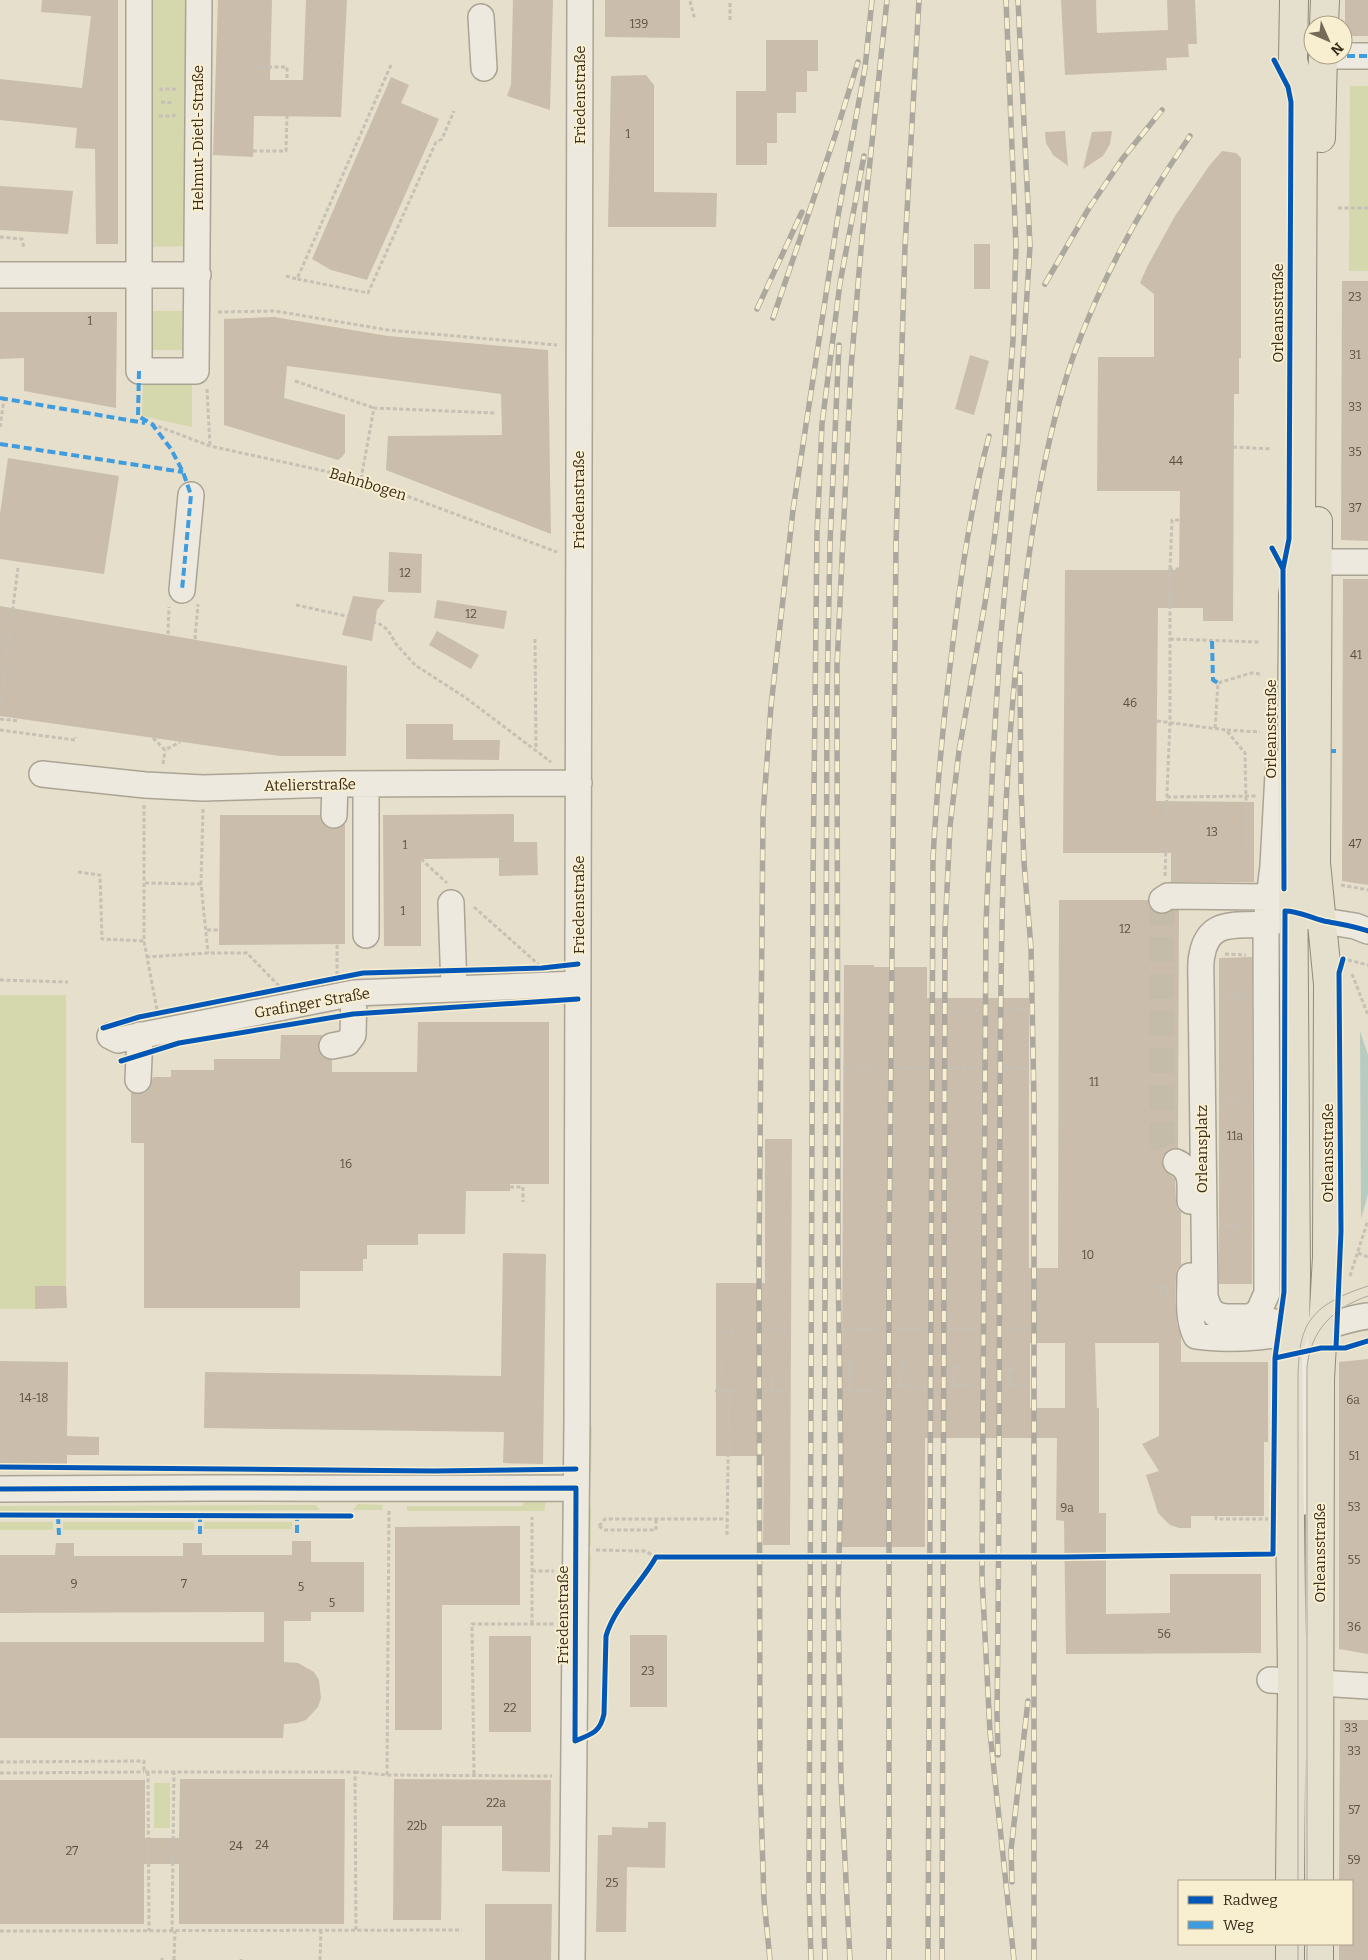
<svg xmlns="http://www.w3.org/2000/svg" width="1368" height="1960" viewBox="0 0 1368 1960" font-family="Bitter,serif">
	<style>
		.green { fill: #d5d7ac }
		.water { fill: #b7cbc0 }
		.building { fill: #cabdac; fill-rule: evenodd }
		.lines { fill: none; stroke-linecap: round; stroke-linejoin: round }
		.minor-tunnel { stroke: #c4bba8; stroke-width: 25; stroke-dasharray: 25 12; stroke-linecap: butt }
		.minor-casing { stroke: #aba495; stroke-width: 28 }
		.major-casing { stroke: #90897b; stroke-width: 30 }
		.path { stroke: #c6c0b5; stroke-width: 3; stroke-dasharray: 4 2.5; stroke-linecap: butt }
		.minor { stroke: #ede9de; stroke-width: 25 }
		.major { stroke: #e5dfce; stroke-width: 28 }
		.tram { stroke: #aca89e; stroke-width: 1 }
		.rail-casing { stroke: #aca89e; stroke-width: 5.5 }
		.rail { stroke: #f8eed0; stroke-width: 4; stroke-dasharray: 11; stroke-linecap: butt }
		.quiet { stroke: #3e9cdf; stroke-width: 4; stroke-dasharray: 8 4; stroke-linecap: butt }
		.cycleway-casing { stroke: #f8eed0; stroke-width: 8 }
		.cycleway { stroke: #0057b8; stroke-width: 5 }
		.labels { text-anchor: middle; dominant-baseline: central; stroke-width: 4; stroke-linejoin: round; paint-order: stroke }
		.number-label { font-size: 12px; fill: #5e5040 }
		.street-label { font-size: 15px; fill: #3a2c1c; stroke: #f8eed0 }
	</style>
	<rect width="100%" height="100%" fill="#e6dfcb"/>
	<path class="green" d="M145,0h47v246l-48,1z
		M1350,86h18v185h-19z
		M144,311h48v39h-49z
		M143,384h49v43l-50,-11z
		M0,995h66v291h-31v23h-35z
		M592,1426l-1,47 -4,-6 1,-38z
		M524,1500l22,2 -2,9h-137v-5h116z
		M358,1504l25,1 -1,5h-29z
		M316,1505l4,5 -320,1v-5z
		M591,1506v40l-5,-1 1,-35z
		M0,1522h53v8h-53z
		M63,1522h131v8h-131z
		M204,1522h88v7h-88z
		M586,1555h5l-1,38 -5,-2z
		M154,1783h16v45h-16z"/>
	<path class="water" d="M1360,1031l8,24v139l-7,25z"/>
	<path class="building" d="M42,0h76v244h-22l-1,-95 -20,-1 2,-20 -77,-8v-41l82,9 9,-72 -50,-4z
		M218,0h54l-2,80h33l3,-80h41l-6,117 -87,-1 -1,41 -40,-2z
		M513,0h40l-3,110 -43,-14 4,-11z
		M605,0h75v38l-75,-1z
		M1061,0h35l1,33 71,-3 -1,-30h28l2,44h-9l1,13 -23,1 1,12 -102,5z
		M1345,0h23v36h-23z
		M766,40h52v31h-11v21h-11v21h-19v30h-10v22h-31v-74h30z
		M646,75l8,10v107l63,1 -1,34h-108l3,-151z
		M391,77l18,8 -8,18 38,16 -72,161 -36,-10 -19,-11z
		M1065,131l3,35 -15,-11 -7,-12 -1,-11z
		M1112,131l-2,13 -7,12 -20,13 9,-37z
		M1222,151l14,2 5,5v200h-2v36h-5l-1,227h-30v-13h-45l-2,193 98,1v80h-83v-29h-108l2,-283h114l1,-79h-83l1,-134h56v-63l-14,-11 7,-16 28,-51 34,-50z
		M0,186l73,5 -5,43 -68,-4z
		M974,244h16v45h-16z
		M1342,281h26v260l-27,-1z
		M0,312h117l-1,96 -92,-17v-33l-24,1z
		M274,317l114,19 160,14 3,184 -165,-64 2,-34 114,-1 -1,-41 -214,-28 -3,32 61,17v38l-3,4 -4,3 -114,-35v-106z
		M970,355l19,6 -15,54 -19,-6z
		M8,458l111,18 -15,98 -104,-15v-45z
		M389,552l33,2 -1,39 -33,-1z
		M1343,579h25v306l-26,-4z
		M353,596l32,4 -8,10 -5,31 -30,-6z
		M437,600l70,11 -3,18 -70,-11z
		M0,606l347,60 -1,90h-66l-280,-40z
		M437,631l42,24 -8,14 -42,-24z
		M406,724h47v16h47l-1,20 -93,-1z
		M514,814v28h23l1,33 -39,1v-18l-78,1v87h-37l-1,-131z
		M220,815h100l2,7 5,5 7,2 6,-1 5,-4v120l-126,1z
		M1059,900h89l2,8 6,5 7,1 9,-4h7l-1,238 -10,2 -5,6 -1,6 2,8 11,9 1,22 1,7 4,4v53l-4,4 -1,6 -1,24 2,25 4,13v25h87v80h-4v74h-73v12h-12l-9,-3 -12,-12 -12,-38 13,-4 -17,-27 17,-8v-93h-64l2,65h2v105h7v101l64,-1v-39h91v79l-195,1 -2,-133 -8,-1 1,-82h-132v109h-84l3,-582h30v2h53v31h102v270h29zM1030,1343h35v65h-35z
		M1252,957v327h-33v-326z
		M418,1022h131v162h-39v7h-44l-1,43h-47v11h-51v14h-4v12h-63v37h-156v-165h-13v-51l7,2 7,-2 5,-5 3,-10h18v-7h43v-11h66l1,-24h42l-4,6 -1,8 4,7 10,4v12h85z
		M765,1139h27l-2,406h-27l1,-89h-48v-173h49z
		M503,1253l43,1 -3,210 -40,-1 1,-31 -300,-4 1,-56 296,4z
		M35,1286h31l1,22 -32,1z
		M1368,1359v295l-29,-5v-287z
		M0,1361l68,1 -1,74 32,1v18h-32v9h-67z
		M520,1526v79h-78v125h-47v-203z
		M292,1541h19v21h53v50h-53v9h-27v41l14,1 16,9 5,8 2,18 -3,9 -12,13 -9,3 -13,1 -1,14h-283v-96h264v-30l-264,1v-58h55l1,-12h18v13h109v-13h19v12h90z
		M630,1635h37v72h-37z
		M489,1636h42v96h-42z
		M1340,1720h28v240h-29v-16h13v-63h-13z
		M180,1779h165l-1,145h-165v-60h-35v60h-144v-144h145v58h34z
		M394,1779l157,1 -1,92 -48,-1v-45h-60l-1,94h-48z
		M648,1822h18l-1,46 -38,-1 -1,65h-30l2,-97h14v-8l36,1z
		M485,1904h67l-1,56h-66z"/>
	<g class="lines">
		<path class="minor-tunnel" d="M1162,900v240l6,16 8,6"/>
		<defs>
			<path id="minor" d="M139,0v371h57l3,-371
				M481,17l3,51
				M1323,56h45
				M0,275h198
				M1318,562h50
				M182,590l9,-95
				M42,774l103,11 58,3 132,-4 244,-1
				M334,815l1,-31
				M1162,900l6,-4 101,1 25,14 29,10 32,5 13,5
				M451,903l3,85
				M366,935v-151
				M110,1036l8,4 236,-47 224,-9
				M332,1046l15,-3 6,-8 1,-42
				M138,1080l2,-45
				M1176,1162c17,7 14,23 14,39
				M1190,1276c0,19 -3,43 6,60 37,6 91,-1 127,-9 15,-4 29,-9 45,-11
				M1251,1317l8,-6 8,-18 -1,-370 7,-57 5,-92 14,-22
				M0,1489c192,-2 384,0 576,-1
				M1303,1502l1,-150 -2,-12 -14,-15 -37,-8h-25l-10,-2 -7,-7 -4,-11 -4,-315c0,-9 -1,-19 1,-27 8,-45 48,-22 77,-35 10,-4 19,-12 26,-22
				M1270,1680l98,6
				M572,1960l5,-541 3,-1419"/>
			<path id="major" d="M1324,25l1,-25
				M1321,138l2,-83
				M1318,521l-2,342 12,121 -1,273 -7,122 -1,502
				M1290,1881l2,-200 -4,-325 7,-25 1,-57 -4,-558 1,-121 8,-57 2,-436 -10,-42 1,-60
				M1290,1960v-16
				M1319,1960v-16"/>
		</defs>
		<use href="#minor" class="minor-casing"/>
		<use href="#major" class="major-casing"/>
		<path class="path" d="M690,1l5,19
			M730,20v-18
			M391,65l-94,214 71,14 68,-151 6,-3 12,-28
			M255,67h32v13
			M161,91v-2h17
			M161,102l13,1
			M159,116h15v-3
			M253,151h33l1,-35
			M1338,208h30
			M0,237l22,2 2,10
			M286,276l11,3
			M218,312l57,-1 113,19 169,15
			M295,381l79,27
			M207,389l3,57
			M152,424l58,22 151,33 196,73
			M0,427l4,-28
			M1233,447l39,2
			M361,479l13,-71 122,5
			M1170,569l2,-49h8
			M296,605l82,18 10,7 8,14 19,21 51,33 85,64
			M168,634l1,-27
			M195,639l3,-35
			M535,639l1,111
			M1170,639l89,3
			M0,707l18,-139
			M0,719l19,2
			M1157,721l69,9 19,23 2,98
			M1215,728l3,-45 33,-10 9,1
			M0,730l75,10 1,-3
			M1227,730l33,2
			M153,738l12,12 15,-8
			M163,764l2,-14
			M1167,797l89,-1
			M144,805v136l13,69
			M203,809l-2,75 7,69
			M1166,817l4,-94v-154h9
			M421,859l26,24
			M78,872l22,3 2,64 42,2
			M1165,876l1,-30
			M145,883l56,1
			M1341,885l27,5
			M474,907l64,57
			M207,930h12
			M337,945v29
			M1225,954l21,1
			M146,957l62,-4h39l33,34
			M1348,960l20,5
			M1352,974l16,41
			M0,980l68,2
			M1232,992l5,3 6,-3
			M1222,997h24
			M1004,1010h25
			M949,1012l30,-2
			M949,1068h29
			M1004,1068h25
			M843,1069h30
			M896,1069l30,-1
			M1224,1101h22
			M510,1187h13v15
			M1224,1226h21
			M1229,1235l6,-6 5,7
			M1358,1253l10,4
			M1350,1276l18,-56
			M1158,1285l11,3
			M1158,1291h12
			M1158,1297l11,-3
			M949,1329h28
			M1004,1329l26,-1
			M764,1330l27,1
			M843,1330h30
			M896,1330l29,-1
			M717,1331h23
			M903,1358v11
			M773,1374v17
			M950,1386h26
			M954,1386v-19h4v4
			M1004,1386l25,-1
			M1009,1386v-21h3v6
			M896,1387h30
			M900,1387v-19h4v4
			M720,1390v-25h3v4
			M842,1390h31
			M850,1390v-31
			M715,1391h26
			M764,1391h26
			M1216,1516v3h52
			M599,1526l6,-7h121
			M599,1526l5,4h52v-11
			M727,1535l2,-145
			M596,1550l49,1 11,6
			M532,1571h22
			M532,1624v-107
			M0,1762l144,-1v11h211l1,158
			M148,1772l1,159
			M355,1772l32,3 165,1
			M0,1773l144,-1
			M474,1774l-2,-150h83
			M387,1775l2,-266
			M0,1931l462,-1
			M172,1931l2,-159
			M241,1959v1
			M162,1960v-2
			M174,1960l1,-29
			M320,1960l1,-30"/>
		<use href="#minor" class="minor"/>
		<use href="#major" class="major"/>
		<path class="tram" d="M1298,1881v-508c1,-14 1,-29 7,-43 10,-25 39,-36 63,-44
			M1307,1881v-514c4,-37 26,-59 61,-71
			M1298,1944v16
			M1307,1944v16"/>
		<defs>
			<path id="rail" d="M1045,284l44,-76 34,-50 39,-48
				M757,309l45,-97
				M773,318l62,-182 23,-74
				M1020,674l1,113 3,75 7,86 3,154v858
				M998,1755l-1,-42c3,-206 2,-411 3,-617 1,-164 2,-322 22,-485 10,-86 23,-172 51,-254 29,-80 69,-152 117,-221
				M1012,1882l-1,-32 17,-149
				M770,1960l-6,-60 -4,-122 -1,-520 4,-443 8,-109 22,-196 45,-294 27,-148 7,-68
				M811,1960l-2,-72 4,-1011 4,-343 5,-110 18,-141 24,-127
				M825,1960l-2,-67 4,-1194 3,-156 9,-198
				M850,1960l-9,-180 -3,-183 3,-119 -3,-221 -1,-591 14,-298 11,-131 25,-237
				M889,1960v-705l7,-711 9,-297 14,-247
				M928,1960l5,-1102c4,-72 11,-144 20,-216 8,-69 18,-138 36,-206
				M942,1960l3,-1028 5,-106 9,-75 26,-148 10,-69 9,-79 9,-115 3,-94 -10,-246
				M1014,1960l-24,-228 -8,-155 4,-653 7,-167 7,-111 18,-208 12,-192 -12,-246"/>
		</defs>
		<use href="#rail" class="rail-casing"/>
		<use href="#rail" class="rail"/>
		<path class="quiet" d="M1323,56h45
			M139,371l-1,45 14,8 19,25 12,23 8,23 -9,95
			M0,398l145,25
			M0,444l183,28
			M1212,641l1,39 5,3
			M1331,751h5
			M58,1516l1,19
			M297,1533v-17
			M200,1534v-18"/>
		<defs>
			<path id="cycleway" d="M1274,60l14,27 3,15 -2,437 -6,30
				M1272,548l11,21 1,320
				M103,1028l36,-11 224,-44 179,-5 36,-4
				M121,1061l58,-18 174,-29 225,-15
				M1336,1348l5,-117 -2,-258 4,-14
				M1275,1358l46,-10h24l23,-7
				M0,1467l434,4 142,-2
				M0,1489c192,-2 384,0 576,-1l-1,253c16,-7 25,-8 29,-27l2,-78c9,-30 35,-52 50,-79h409l208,-3 2,-196 9,-66 1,-381c14,0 26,7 39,10 15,3 30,5 44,10
				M0,1515l351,1"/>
		</defs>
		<use href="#cycleway" class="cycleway-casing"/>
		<use href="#cycleway" class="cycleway"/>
	</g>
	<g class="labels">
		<g class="number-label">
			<text x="639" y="24">139</text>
			<text x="628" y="134">1</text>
			<text x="1355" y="297">23</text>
			<text x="90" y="321">1</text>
			<text x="1355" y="355">31</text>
			<text x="1355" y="407">33</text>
			<text x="1355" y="452">35</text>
			<text x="1176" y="461">44</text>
			<text x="1355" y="508">37</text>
			<text x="405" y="573">12</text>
			<text x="471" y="614">12</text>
			<text x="1356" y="655">41</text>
			<text x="1130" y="703">46</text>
			<text x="1212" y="832">13</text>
			<text x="1355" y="844">47</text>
			<text x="405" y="845">1</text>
			<text x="403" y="911">1</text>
			<text x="1125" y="929">12</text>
			<text x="1094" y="1082">11</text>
			<text x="1235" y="1136">11a</text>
			<text x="346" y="1164">16</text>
			<text x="1088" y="1255">10</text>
			<text x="34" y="1398">14-18</text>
			<text x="1353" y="1400">6a</text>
			<text x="1354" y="1456">51</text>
			<text x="1354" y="1507">53</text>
			<text x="1067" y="1508">9a</text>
			<text x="1354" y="1560">55</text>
			<text x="74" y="1584">9</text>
			<text x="184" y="1584">7</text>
			<text x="301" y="1587">5</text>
			<text x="332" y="1603">5</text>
			<text x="1354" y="1627">36</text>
			<text x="1164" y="1634">56</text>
			<text x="648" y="1671">23</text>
			<text x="510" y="1708">22</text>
			<text x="1351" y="1728">33</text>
			<text x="1354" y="1751">33</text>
			<text x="496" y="1803">22a</text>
			<text x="1354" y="1810">57</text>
			<text x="417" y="1826">22b</text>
			<text x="262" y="1845">24</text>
			<text x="236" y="1846">24</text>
			<text x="72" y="1851">27</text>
			<text x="1354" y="1860">59</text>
			<text x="612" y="1883">25</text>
		</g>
		<g class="street-label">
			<text transform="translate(580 95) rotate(-90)">Friedenstraße</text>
			<text transform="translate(198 138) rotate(-90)">Helmut-Dietl-Straße</text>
			<text transform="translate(1278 313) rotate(-90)">Orleansstraße</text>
			<text transform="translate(368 484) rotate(17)">Bahnbogen</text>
			<text transform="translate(579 500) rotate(-90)">Friedenstraße</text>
			<text transform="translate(1271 729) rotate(-90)">Orleansstraße</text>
			<text transform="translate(310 785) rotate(-1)">Atelierstraße</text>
			<text transform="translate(579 905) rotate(-90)">Friedenstraße</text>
			<text transform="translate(312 1003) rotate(-10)">Grafinger Straße</text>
			<text transform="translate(1202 1149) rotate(-90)">Orleansplatz</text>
			<text transform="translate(1328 1153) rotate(-90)">Orleansstraße</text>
			<text transform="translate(1320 1553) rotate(-90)">Orleansstraße</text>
			<text transform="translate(563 1615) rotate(-90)">Friedenstraße</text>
		</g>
	</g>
	<rect x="1178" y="1880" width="175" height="65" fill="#f8eed0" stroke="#aca088"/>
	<rect x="1188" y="1896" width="25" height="8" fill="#0057b8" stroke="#aca088"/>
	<text x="1223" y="1905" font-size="15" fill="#3a2c1c">Radweg</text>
	<rect x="1188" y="1921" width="25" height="8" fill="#3e9cdf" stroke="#aca088"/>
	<text x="1223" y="1930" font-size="15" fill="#3a2c1c">Weg</text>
	<g transform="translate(1328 40) rotate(135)"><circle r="24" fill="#f8eed0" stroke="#aca088"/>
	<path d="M0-4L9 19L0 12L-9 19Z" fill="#766b59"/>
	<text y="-8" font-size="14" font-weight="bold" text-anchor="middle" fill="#3a2c1c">N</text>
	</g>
</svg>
